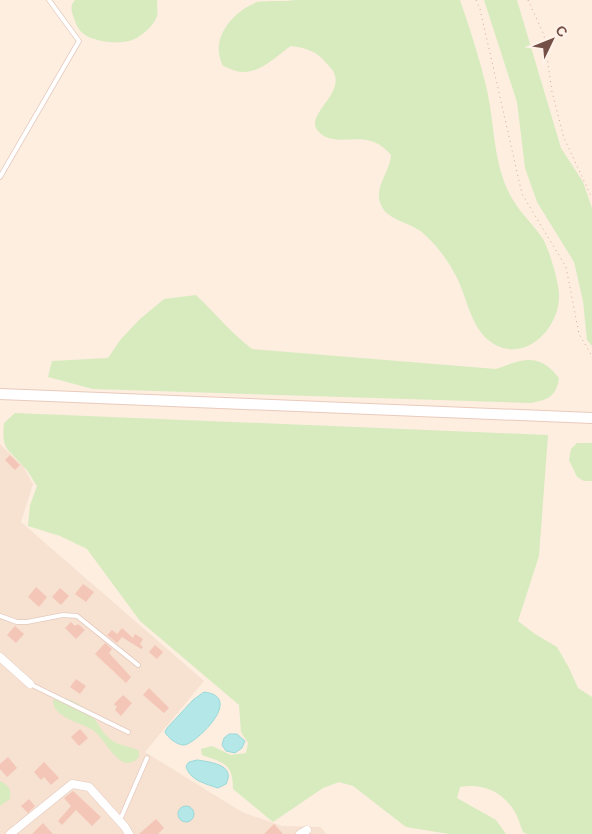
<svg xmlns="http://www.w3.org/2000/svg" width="592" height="834" viewBox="0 0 592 834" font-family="'Work Sans',sans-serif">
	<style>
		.residential { fill: #f7e1d1 }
		.green { fill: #d7ebbf }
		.water { fill: #b4e7e7; stroke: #9ad9d9 }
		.building { fill: #f4c6b7 }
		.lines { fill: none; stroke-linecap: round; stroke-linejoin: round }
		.lane-casing { stroke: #e4cabf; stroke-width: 5.5 }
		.street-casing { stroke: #e4cabf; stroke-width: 9 }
		.secondary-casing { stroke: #e9cabc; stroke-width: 12 }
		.path { stroke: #d8a99a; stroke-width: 1; stroke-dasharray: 1 4; stroke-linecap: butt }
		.lane { stroke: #fff; stroke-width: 4 }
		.street { stroke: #fff; stroke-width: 8 }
		.secondary { stroke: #fff; stroke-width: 10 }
	</style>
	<rect width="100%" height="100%" fill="#fdeee0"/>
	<path class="residential" d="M0,444l23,22 10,18 -12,38 183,159 -59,71 97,60 40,14 39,1 5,7h-326z"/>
	<path class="green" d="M75,0h82c0,5 1,11 0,16 -3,10 -18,23 -28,25 -12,3 -35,1 -45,-7 -6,-4 -8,-10 -10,-16 -3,-7 -4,-13 1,-18z
		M296,0h164c10,29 20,60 27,90 8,36 6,77 26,110 8,14 21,25 30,39 6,10 15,41 16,54 2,37 -38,75 -72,46 -17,-16 -20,-41 -30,-61 -8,-16 -18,-30 -31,-42 -12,-14 -38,-14 -45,-31 -8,-18 9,-32 10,-50 -25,-31 -54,-3 -73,-24 -14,-16 26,-36 16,-58 -1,-3 -5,-7 -7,-9 -10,-13 -21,-16 -36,-18 -15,10 -30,27 -49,26 -6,0 -13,-4 -19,-6 -14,-27 9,-54 34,-64 11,-2 27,0 39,-2z
		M484,0h33l44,148 22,34 9,26v138l-5,-6 -4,-39 -9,-39 -37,-60 -12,-34 -8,-66z
		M196,295c19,18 35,38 56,54l244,20c27,-10 43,-17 63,9 -3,19 -11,22 -29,25l-437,-14 -45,-12 4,-16 56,-3 13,-19 19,-20 24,-20z
		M15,413l533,22 -9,121 -21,65 17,13 22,13 12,21 9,20 14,9v137h-65l-4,-2c-3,-7 -5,-16 -10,-23 -12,-18 -31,-26 -53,-22l-3,11 39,22 10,14h-57l-43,-7 -53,-41 -14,-4 -16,6 -50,34 -40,-33c0,-26 -9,-26 -31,-34l-1,-6 11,-3 19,9 15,-2 2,-10 -7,-11 -2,-27 -99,-84 -53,-72 -27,-13 -32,-10 2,-21 7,-19c-4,-6 -8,-14 -13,-19 -16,-19 -23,-16 -20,-44z
		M577,443h15v38h-8l-7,-4 -8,-17 2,-11z
		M56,697c15,1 28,8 37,20 6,7 9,16 17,22 8,7 20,7 29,12v6c-18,20 -32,-16 -44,-25 -2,-3 -7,-4 -10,-6 -11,-5 -32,-11 -32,-25z
		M0,781c8,4 12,9 10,18l-10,7z"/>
	<path class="water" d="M204,692c42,5 -10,53 -20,53 -7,0 -16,-7 -19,-13l2,-4 26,-28z
		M229,734h8l8,7 -3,7 -7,5 -9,-2 -4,-6 2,-7z
		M197,760c14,2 39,5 29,24l-8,4c-12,-4 -29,-8 -32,-22l3,-4z
		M178 814a8 8 0 1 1 16 0a8 8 0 1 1-16 0Z"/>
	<path class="building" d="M10,455l10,10 -5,5 -10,-10z
		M83,584l11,8 -8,10 -11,-8z
		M36,587l11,10 -8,10 -11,-10z
		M60,588l9,8 -8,9 -9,-8z
		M71,622l4,4 3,-2 7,6 -9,9 -11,-11z
		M15,626l9,8 -8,9 -9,-8z
		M122,628l11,10 2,-4 8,5 -3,5 3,3 -2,2 -19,-12 -5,6 -10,-8 5,-5 5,4z
		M105,643l7,6 -3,4 22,24 -5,6 -31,-29z
		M155,645l8,7 -6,7 -8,-7z
		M76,679l10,7 -6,8 -10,-7z
		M149,688l20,20 -5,5 -21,-18z
		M123,695l9,8 -11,13 -6,-6 2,-3 -3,-3z
		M80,729l8,9 -9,8 -8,-9z
		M8,757l9,11 -10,9 -7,-8v-5z
		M44,762l15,16 -8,7 -7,-8 -3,3 -7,-8z
		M73,791l28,26 -9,9 -16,-16 -14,15 -4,-4 13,-15 -7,-8z
		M29,799l6,7 -7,7 -7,-7z
		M156,819l8,9 -6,6h-19z
		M43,823l10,11h-21z
		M274,824l9,10h-19z"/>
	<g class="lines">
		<defs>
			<path id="lane" d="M0,177l79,-136 -30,-41
				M0,616l17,6h10l36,-7 14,1 61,49
				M30,684l98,48
				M120,820l27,-62"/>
			<path id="street" d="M0,657l30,27
				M10,834l62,-50 17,3 36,40 4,7
				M300,834l7,-4"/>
			<path id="secondary" d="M0,394l592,24"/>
		</defs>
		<use href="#lane" class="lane-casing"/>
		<use href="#street" class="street-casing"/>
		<use href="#secondary" class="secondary-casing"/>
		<path class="path" d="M476,0l4,9 42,185 44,73 13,67 13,22
			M528,0l16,35 8,57 12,46 28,60"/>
		<use href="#lane" class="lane"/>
		<use href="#street" class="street"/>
		<use href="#secondary" class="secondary"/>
	</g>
	<g transform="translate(552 40) rotate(47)" stroke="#fff2e8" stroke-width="4" paint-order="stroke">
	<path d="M0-4L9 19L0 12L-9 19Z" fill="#755047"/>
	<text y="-8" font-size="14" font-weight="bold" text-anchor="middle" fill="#755047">С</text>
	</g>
</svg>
